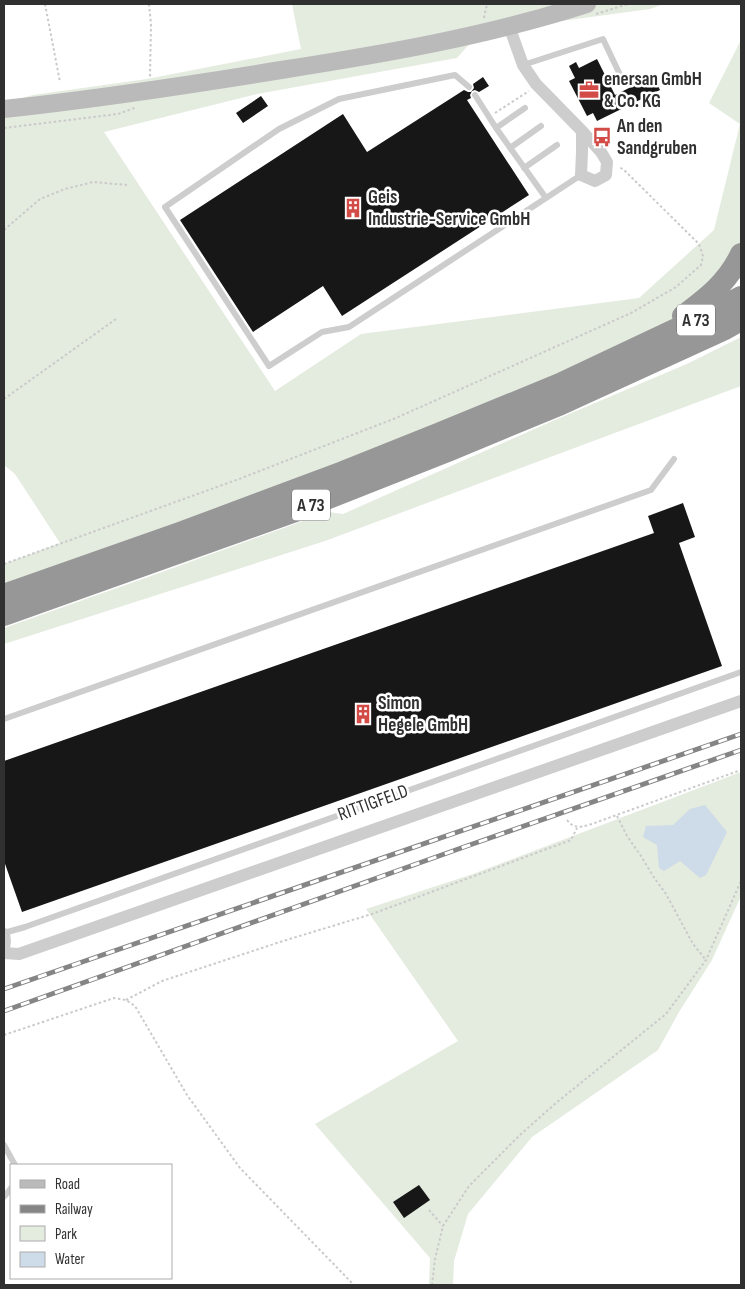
<svg xmlns="http://www.w3.org/2000/svg" width="745" height="1289" viewBox="0 0 745 1289" font-family="'Sofia Sans Condensed',sans-serif">
	<style>
		.green { fill: #e4ebdf }
		.water { fill: #cedbe8 }
		.building { fill: #171717 }
		.lines { fill: none; stroke-linecap: round; stroke-linejoin: round }
		.path { stroke: #cacaca; stroke-width: 2; stroke-dasharray: 2.5 2.5; stroke-linecap: butt }
		.service { stroke: #cdcdcd; stroke-width: 6 }
		.minor { stroke: #cdcdcd; stroke-width: 12 }
		.secondary { stroke: #bababa; stroke-width: 18 }
		.motorway { stroke: #979797; stroke-width: 22 }
		.rail-casing { stroke: #858585; stroke-width: 5 }
		.rail { stroke: #fff; stroke-width: 3; stroke-dasharray: 9; stroke-linecap: butt }
		.labels { text-anchor: middle; dominant-baseline: central; stroke-width: 5; stroke-linejoin: round; paint-order: stroke }
		.shield { fill: #fff; stroke: #6e6e6e; stroke-width: 1 }
		.shield-label { font-size: 18px; font-weight: bold; fill: #303030 }
		.poi-label { font-size: 19px; font-weight: bold; fill: #303030; stroke: #fff; text-anchor: start }
		.street-label { font-size: 19px; fill: #303030; stroke: #fff }
	</style>
	<rect width="100%" height="100%" fill="#fff"/>
	<path class="green" d="M292,4h372l-14,5 -170,23 -23,26 -200,36 -153,38 171,259 86,-57 278,-36 75,-68 26,-106 -31,-21 32,-63v238l-81,51 -108,48 -237,96 -311,111v-20l56,-21 -45,-69 -11,-9v-362l29,-8 114,-16 154,-30z
		M741,337v49l-416,155 -321,103v-16l144,-51 180,-65 15,2 205,-91 141,-60z
		M741,772v124l-29,64 -33,52 -21,38 -126,87 -64,77 -14,47 -1,24h-24l1,-27 -115,-134 143,-83 -92,-132 107,-35z"/>
	<path class="water" d="M705,805l22,27 -21,43 -6,3 -20,-17 -16,10 -5,-3 -2,-23 -14,-8 3,-11 27,-1 17,-16z"/>
	<path class="building" d="M597,59l18,36 38,-19 7,14 -63,31 -4,-8 -6,3 -18,-35 6,-3 -6,-12 7,-4 3,6z
		M483,77l6,9 -10,6 -4,-2 -3,1 -2,4 1,3 -4,2 62,95 -187,121 -19,-30 -70,46 -73,-112 163,-106 24,38 97,-62 4,2h3l3,-4 -1,-4z
		M261,96l7,10 -25,17 -7,-10z
		M683,503l12,34 -16,6 43,123 -700,246 -18,-51v-100l650,-228 -6,-17z
		M419,1185l11,15 -26,18 -11,-16z"/>
	<g class="lines">
		<path class="path" d="M45,4l15,78
			M149,4l2,20 -1,54
			M596,14l32,-10
			M484,18l2,-10 2,-4
			M495,113l34,-22
			M4,128l114,-14 19,-7
			M4,230l36,-31 25,-10 28,-7 34,3
			M4,399l112,-80
			M4,564l235,-85 157,-61 235,-105 45,-26 25,-22 2,-9 -4,-12 -76,-75 -5,-2
			M617,816l10,20 14,20 12,20 13,18 27,50 13,16
			M567,820c7,9 13,7 22,5l152,-55
			M126,1000l36,-19 121,-40 89,-27 199,-74 6,-12
			M4,1035l110,-37 12,2 9,6 52,89 53,73 114,117
			M429,1210l14,16
			M432,1285l3,-26 8,-33 26,-40 52,-52 35,-31 110,-89 40,-54 35,-79"/>
		<path class="service" d="M523,65l80,-26 19,40
			M469,87l-14,-12 -116,24 -60,30 -114,78 104,159 53,-34 27,-5 197,-129
			M475,95l21,33 50,70 35,-23
			M496,128l29,-20
			M510,148l31,-22
			M524,168l33,-23
			M4,719l647,-229 23,-31
			M4,933l21,-6 716,-255
			M4,1145l11,20
			M4,1197l7,-9"/>
		<path class="minor" d="M509,26l14,39 13,19 46,47v21l-1,23 14,6 11,-6 1,-13 -6,-10 -19,-21
			M4,934l1,7 -1,8
			M4,953l15,1 722,-253"/>
		<path class="secondary" d="M4,109c92,-10 185,-24 277,-39 103,-16 207,-34 306,-66"/>
		<path class="motorway" d="M683,316c24,-18 45,-34 58,-62
			M4,595l176,-62 163,-61 95,-38 122,-50 159,-75 22,-12
			M4,615l289,-103 157,-62 111,-46 164,-75 16,-9"/>
		<defs>
			<path id="rail" d="M4,989l737,-255
				M4,1011l460,-164 277,-97"/>
		</defs>
		<use href="#rail" class="rail-casing"/>
		<use href="#rail" class="rail"/>
	</g>
	<defs>
		<symbol id="office-bare" viewBox="-9 -9 18 18"><path d="M-6-3h4V-5.5h4V-3h4V5H-6ZM-1-4.5V-3h2v-1.5ZM-6 0V1H6V0Z" fill="#d24b46" stroke="#fff" stroke-width="2.5" paint-order="stroke"/></symbol>
		<symbol id="bus-bare" viewBox="-9 -9 18 18"><path d="M-5-6H5V4H4V6H2V4H-2V6H-4V4H-5ZM-3.5-4V0h7V-4ZM-3.5 1.2v1.5H-2V1.2ZM2 1.2v1.5H3.5V1.2Z" fill="#d24b46" stroke="#fff" stroke-width="2.5" paint-order="stroke"/></symbol>
		<symbol id="building-bare" viewBox="-9 -9 18 18"><path d="M-4-6H4V6H1V3H-1V6H-4ZM-2.5-4.3h1.7v1.8h-1.7ZM.8-4.3h1.7v1.8H.8ZM-2.5-1h1.7V.8h-1.7ZM.8-1h1.7V.8H.8Z" fill="#d24b46" stroke="#fff" stroke-width="2.5" paint-order="stroke"/></symbol>
	</defs>
	<g fill-rule="evenodd">
		<use href="#office-bare" x="575" y="76" width="28" height="28"/>
		<use href="#bus-bare" x="588" y="123" width="28" height="28"/>
		<use href="#building-bare" x="339" y="194" width="28" height="28"/>
		<use href="#building-bare" x="349" y="700" width="28" height="28"/>
	</g>
	<g class="labels">
		<g class="shield">
			<rect x="677" y="304.5" width="38" height="31" rx="4"/>
			<rect x="292" y="489.5" width="38" height="31" rx="4"/>
		</g>
		<g class="shield-label">
			<text x="696" y="320">A 73</text>
			<text x="311" y="505">A 73</text>
		</g>
		<g class="poi-label">
			<text x="604" y="79">enersan GmbH<tspan x="604" dy="22">&amp; Co. KG</tspan></text>
			<text x="617" y="126">An den<tspan x="617" dy="22">Sandgruben</tspan></text>
			<text x="368" y="197">Geis<tspan x="368" dy="22">Industrie-Service GmbH</tspan></text>
			<text x="378" y="703">Simon<tspan x="378" dy="22">Hegele GmbH</tspan></text>
		</g>
		<g class="street-label">
			<text transform="translate(373 803) rotate(-20)">RITTIGFELD</text>
		</g>
	</g>
	<rect width="745" height="1289" fill="none" stroke="#303030" stroke-width="10"/>
	<rect x="10" y="1164" width="162" height="115" fill="#ffffff" stroke="#acacac"/>
	<rect x="20" y="1180" width="25" height="8" fill="#bababa" stroke="#acacac"/>
	<text x="55" y="1189" font-size="15" fill="#303030">Road</text>
	<rect x="20" y="1205" width="25" height="8" fill="#858585" stroke="#acacac"/>
	<text x="55" y="1214" font-size="15" fill="#303030">Railway</text>
	<rect x="20" y="1226" width="25" height="15" fill="#e4ebdf" stroke="#acacac"/>
	<text x="55" y="1239" font-size="15" fill="#303030">Park</text>
	<rect x="20" y="1252" width="25" height="15" fill="#cedbe8" stroke="#acacac"/>
	<text x="55" y="1264" font-size="15" fill="#303030">Water</text>
</svg>
